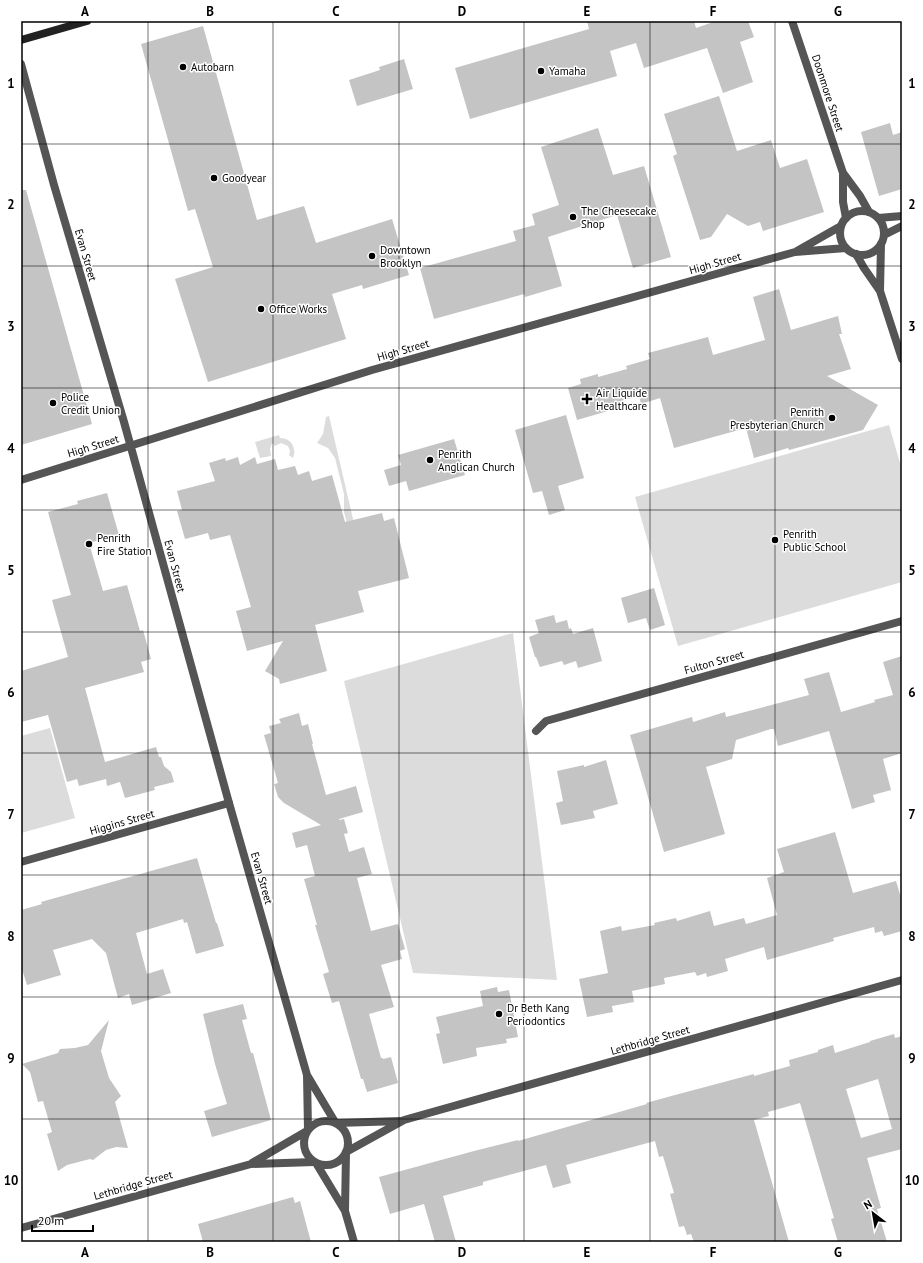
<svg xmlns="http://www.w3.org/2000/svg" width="923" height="1263" viewBox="0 0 923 1263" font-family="'PT Sans',sans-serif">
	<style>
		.green { fill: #dcdcdc }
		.building { fill: #c4c4c4; fill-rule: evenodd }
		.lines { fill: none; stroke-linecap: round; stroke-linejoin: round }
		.minor { stroke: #555; stroke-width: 8 }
		.tertiary { stroke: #555; stroke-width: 8 }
		.secondary { stroke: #222; stroke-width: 8 }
		.grid { fill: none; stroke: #000; stroke-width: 1; stroke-opacity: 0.55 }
		.poi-dot { fill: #000; stroke: #fff; stroke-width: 1.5 }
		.labels { text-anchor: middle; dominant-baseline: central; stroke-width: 3; stroke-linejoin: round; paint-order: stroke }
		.poi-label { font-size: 11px; fill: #000; stroke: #fff; text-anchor: start }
		.street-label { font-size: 11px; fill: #000; stroke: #fff }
		.neatline { fill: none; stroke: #000; stroke-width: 1.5 }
		.grid-label { font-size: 13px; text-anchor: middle; font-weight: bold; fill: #000 }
	</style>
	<rect width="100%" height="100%" fill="#fff"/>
	<path class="green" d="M329,416l38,163 -7,-4 -16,-63v-18l-9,-36 -7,-10 -11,-5 6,-9 3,-17z
		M889,425l13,45v112l-224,64 -43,-149z
		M279,435l1,3c11,0 17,10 13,20l-4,-3 1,-4 -2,-5 -7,-3 -6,3 -3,-3 -2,6 1,7 -11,2 -5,-16z
		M513,633l44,347 -144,-7 -69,-292z
		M50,728l25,90 -54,15v-97z"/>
	<path class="building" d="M587,21h107l2,7 20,-7h32l6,16 -14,5 13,40 -30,11 -16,-45 -63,20 -8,-25 -26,8 7,25 -147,43 -15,-51 134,-39z
		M203,26l54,194 47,-14 12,37 76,-24 17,56 -46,14 -1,-4 -30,9 14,45 -138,43 -33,-103 38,-12 -18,-58 -7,2 -47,-167z
		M404,59l9,30 -56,17 -8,-26 31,-10 -1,-3z
		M719,96l18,55 34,-11 9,28 27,-9 17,53 -61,19 -3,-9 -12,4 -21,-12 -16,23 -11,3 -27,-84 4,-2 -13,-40z
		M890,123l3,12 9,-3v57l-23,7 -18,-64z
		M598,128l15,47 31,-9 27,91 -38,11 -16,-53 -69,22 14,49 -37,11 -1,-3 -90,25 -14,-51 96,-27 -3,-10 22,-6 -3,-11 27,-9 -18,-58z
		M21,190h5l66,234 -71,21z
		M779,289l12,41 47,-14 4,18h-3l12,35 -24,7 51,29 -15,25 -74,20 -1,-2 -34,10 -8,-30 -72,20 -14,-50 -19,6 -2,-8 -32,9 1,6 -31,9 -9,-32 13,-4 -1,-5 18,-5v3l29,-8 -1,-3 24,-7 -2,-6 60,-16 5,18 52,-15 -12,-43z
		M566,415l18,63 -26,8 7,24 -16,5 -7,-24 -9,2 -18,-63z
		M454,439l11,36 -56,16 -3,-10 -17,5 -5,-16 17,-5 -3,-10z
		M238,457l2,8 15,-8 2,7 18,-5 3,11 17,-4 3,9 11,-4 3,10 20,-6 13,47 37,-9 2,8 10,-3 15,60 -51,13 6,21 -49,13 12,46 -47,13 -1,-5 -14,-8 18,-30 -36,10 -11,-40 15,-4 -21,-72 -20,5 -2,-7 -23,6 -8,-28 5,-1 -5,-19 38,-10 -6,-18 16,-5 1,3z
		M107,493l12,42 -30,8 14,48 24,-6 13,46 3,-1 8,29 -10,3 3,10 -59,16 20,74 51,-15 3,10h2l3,9 7,6 3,10 -20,5 1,3 -30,8 -5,-16 -13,4 -1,-7 -27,7 -2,-7 -10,3 -19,-67 -27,7v-51l47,-14 -16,-57 19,-5 -23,-83 30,-8 -1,-3z
		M654,588l11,37 -15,5 -4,-12 -18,5 -7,-25z
		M554,615l2,8 11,-3 2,9 2,-1 2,6 20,-6 9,33 -24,7 -2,-7 -12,4 -2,-4 -22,6 -4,-10h-1l-6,-20 10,-4 -4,-13z
		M902,656v97l-19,6 8,31 -18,5 2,7 -23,7 -23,-78 -51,15 -4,-17h-3l-35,11 -4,19 -26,8 19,67 -61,18 -34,-117 62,-18 1,5 32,-10 1,5 83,-22 -5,-16 25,-7 12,40 34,-10 -1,-2 19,-5 -10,-33z
		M299,713l3,13 6,-2 5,20h-1l14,51 30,-9 7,26 -24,7v1l5,-1 4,14 -4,1 5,18 15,-5 8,27 -15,4 14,53 27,-7 7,25 -5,2 2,8 -21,6 13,42 -25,7 12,44h2v1l8,-2 7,26 -31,9 -4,-13h-2l-22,-78 -7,2 -9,-29 6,-2 -14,-47h2l-13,-46 11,-3 -8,-31 -11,3 -4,-15 29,-8 -37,-22 -6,-6 -4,-13 4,-1 -14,-48 7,-2 -2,-7 12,-3 -2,-4z
		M606,760l12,44 -25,7 2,7 -34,7 -5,-22 7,-2 -6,-30 27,-6v2z
		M835,832l18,61 43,-12 6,20v30l-18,5 -2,-5 -7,2 -1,-6 -41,11 1,3 -67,19 -3,-13 -39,12 3,12 -21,6 -1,-4 -9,3 -2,-4 -31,6 1,6 -33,7 2,11 -22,4 1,6 -26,5 -8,-38 29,-6 -8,-42 21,-5 1,5 33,-6 -1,-2 22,-5 1,3 33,-10 4,15 30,-8 2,6 31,-9 -10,-37 17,-6 -7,-23z
		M197,858l19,65h1l7,23 -28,8 -9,-32 -3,1 -1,-4 -47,14 11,41 16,-5 8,24 -39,12 -3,-11 -11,4 -12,-45 -14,-14 -39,11 8,25 -34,10 -6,-19v-56l21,-6 -1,-2z
		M497,987l1,5 11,-2 9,47 -12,2 1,4 -31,5 1,8 -34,8 -7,-30 4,-1 -4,-16 47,-11 -3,-15z
		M243,1004l4,15 -5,1 9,33h2l18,67 -59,17 -8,-26 23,-7 -12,-40 -12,-50z
		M109,1020l-8,31 8,27 12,18 -6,6 13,46 -12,-1 -10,3 -13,10 -3,-1 -23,6 -9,6 -11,-37 5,-2 -9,-31 -5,1 -8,-30 -8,-8 36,-11 2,-4 15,-1 13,-3z
		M894,1034l1,4 7,-2v113l-35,9 14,50 -4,1 10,33h-49l-7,-23 3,-1 -34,-115 -32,9 1,4 -15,4 35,122h-95l-3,-8 -4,1 -3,-9 -5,1 -9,-33 4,-1 -11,-37 -4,1 -4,-16 -89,24 5,18 -18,5 -7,-23 -63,17v3l-40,11 13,46h-21l-11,-38 -34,10 -11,-37 95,-26 44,-11v1l129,-37 -1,-1 29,-8 79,-21v2l36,-10 -1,-6 29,-8v-2l15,-5 2,8 35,-11v-1zM878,1079l14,50 -31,9 -15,-49z
		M293,1197l2,6 5,-2 11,41h-108l-5,-18z"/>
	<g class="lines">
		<path class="minor" d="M792,21l51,152 17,23 9,16
			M843,173v29l3,16
			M856,254l8,14 16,23 22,68
			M880,291l1,-47
			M536,731l10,-10 356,-100
			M21,862l208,-59
			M336,1123l65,-2
			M346,1152l58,-32 498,-140
			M252,1163l55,-32
			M21,1228l230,-64 63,-2"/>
		<path class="tertiary" d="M21,64l33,121 70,237 105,381 78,272 1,55
			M840 233a22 22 0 1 1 44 0a22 22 0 1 1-44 0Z
			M878,218l24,-2
			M884,235l18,-9
			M797,251l44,-25
			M21,480l351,-110 423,-118 51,-4
			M307,1075l28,47
			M304 1143a22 22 0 1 1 44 0a22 22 0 1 1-44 0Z
			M316,1163l29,48 9,31
			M345,1210l1,-57"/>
		<path class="secondary" d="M21,40l66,-19"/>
	</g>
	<path class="grid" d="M148,21v1221M273,21v1221M399,21v1221M524,21v1221M650,21v1221M775,21v1221M21,144h881M21,266h881M21,388h881M21,510h881M21,632h881M21,753h881M21,875h881M21,997h881M21,1119h881"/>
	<g class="poi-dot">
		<circle cx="183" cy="67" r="4"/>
		<circle cx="541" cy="71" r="4"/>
		<circle cx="214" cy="178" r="4"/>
		<circle cx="573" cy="217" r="4"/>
		<circle cx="372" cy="256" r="4"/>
		<circle cx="261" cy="309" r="4"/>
		<path d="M585 393h4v4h4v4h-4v4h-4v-4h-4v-4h4z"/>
		<circle cx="53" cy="403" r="4"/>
		<circle cx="832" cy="418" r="4"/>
		<circle cx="430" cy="460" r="4"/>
		<circle cx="775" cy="540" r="4"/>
		<circle cx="89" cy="544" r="4"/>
		<circle cx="499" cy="1014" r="4"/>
	</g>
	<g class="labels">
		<g class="poi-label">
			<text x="191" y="67">Autobarn</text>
			<text x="549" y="71">Yamaha</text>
			<text x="222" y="178">Goodyear</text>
			<text x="581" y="211">The Cheesecake<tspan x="581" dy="13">Shop</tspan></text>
			<text x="380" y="250">Downtown<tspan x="380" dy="13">Brooklyn</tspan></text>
			<text x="269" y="309">Office Works</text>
			<text x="596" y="393">Air Liquide<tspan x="596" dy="13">Healthcare</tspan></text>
			<text x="61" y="397">Police<tspan x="61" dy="13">Credit Union</tspan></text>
			<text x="824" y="412" text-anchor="end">Penrith<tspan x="824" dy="13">Presbyterian Church</tspan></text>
			<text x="438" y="454">Penrith<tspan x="438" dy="13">Anglican Church</tspan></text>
			<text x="783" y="534">Penrith<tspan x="783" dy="13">Public School</tspan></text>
			<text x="97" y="538">Penrith<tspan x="97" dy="13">Fire Station</tspan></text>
			<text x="507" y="1008">Dr Beth Kang<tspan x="507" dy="13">Periodontics</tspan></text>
		</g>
		<g class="street-label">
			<text transform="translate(828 93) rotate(72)">Doonmore Street</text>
			<text transform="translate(86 255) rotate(74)">Evan Street</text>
			<text transform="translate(715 263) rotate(-16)">High Street</text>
			<text transform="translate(403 350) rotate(-16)">High Street</text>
			<text transform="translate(93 446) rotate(-17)">High Street</text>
			<text transform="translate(175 566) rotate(75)">Evan Street</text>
			<text transform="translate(714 662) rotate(-16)">Fulton Street</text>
			<text transform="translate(122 822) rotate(-16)">Higgins Street</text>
			<text transform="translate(262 878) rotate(74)">Evan Street</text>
			<text transform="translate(650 1040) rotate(-16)">Lethbridge Street</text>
			<text transform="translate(133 1185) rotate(-16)">Lethbridge Street</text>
		</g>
	</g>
	<rect width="923" height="1263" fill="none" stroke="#ffffff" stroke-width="44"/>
	<g transform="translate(873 1213) rotate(329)" stroke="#ffffff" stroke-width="3" paint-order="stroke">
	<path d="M0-3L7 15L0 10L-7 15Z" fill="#000000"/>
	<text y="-6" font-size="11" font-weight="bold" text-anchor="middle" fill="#000000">N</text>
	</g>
	<path d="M32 1225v6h61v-6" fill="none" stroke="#000000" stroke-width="2"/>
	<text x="38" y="1225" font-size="12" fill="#000000" stroke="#ffffff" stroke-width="3" paint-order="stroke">20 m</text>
	<rect x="22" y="22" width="879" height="1219" class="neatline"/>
	<g class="grid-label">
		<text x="85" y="16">A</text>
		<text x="210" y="16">B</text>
		<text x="336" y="16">C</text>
		<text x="462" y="16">D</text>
		<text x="587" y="16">E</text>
		<text x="713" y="16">F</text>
		<text x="838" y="16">G</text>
		<text x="11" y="88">1</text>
		<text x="912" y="88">1</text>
		<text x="11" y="209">2</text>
		<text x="912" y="209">2</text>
		<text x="11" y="331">3</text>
		<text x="912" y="331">3</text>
		<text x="11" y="453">4</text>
		<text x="912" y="453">4</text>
		<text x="11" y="575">5</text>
		<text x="912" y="575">5</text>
		<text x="11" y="697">6</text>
		<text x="912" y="697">6</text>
		<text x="11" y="819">7</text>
		<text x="912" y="819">7</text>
		<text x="11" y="941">8</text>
		<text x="912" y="941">8</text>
		<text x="11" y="1063">9</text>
		<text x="912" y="1063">9</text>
		<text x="11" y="1185">10</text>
		<text x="912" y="1185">10</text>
		<text x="85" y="1257">A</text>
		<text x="210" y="1257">B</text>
		<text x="336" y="1257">C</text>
		<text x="462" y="1257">D</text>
		<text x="587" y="1257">E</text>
		<text x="713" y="1257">F</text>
		<text x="838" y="1257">G</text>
	</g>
</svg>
